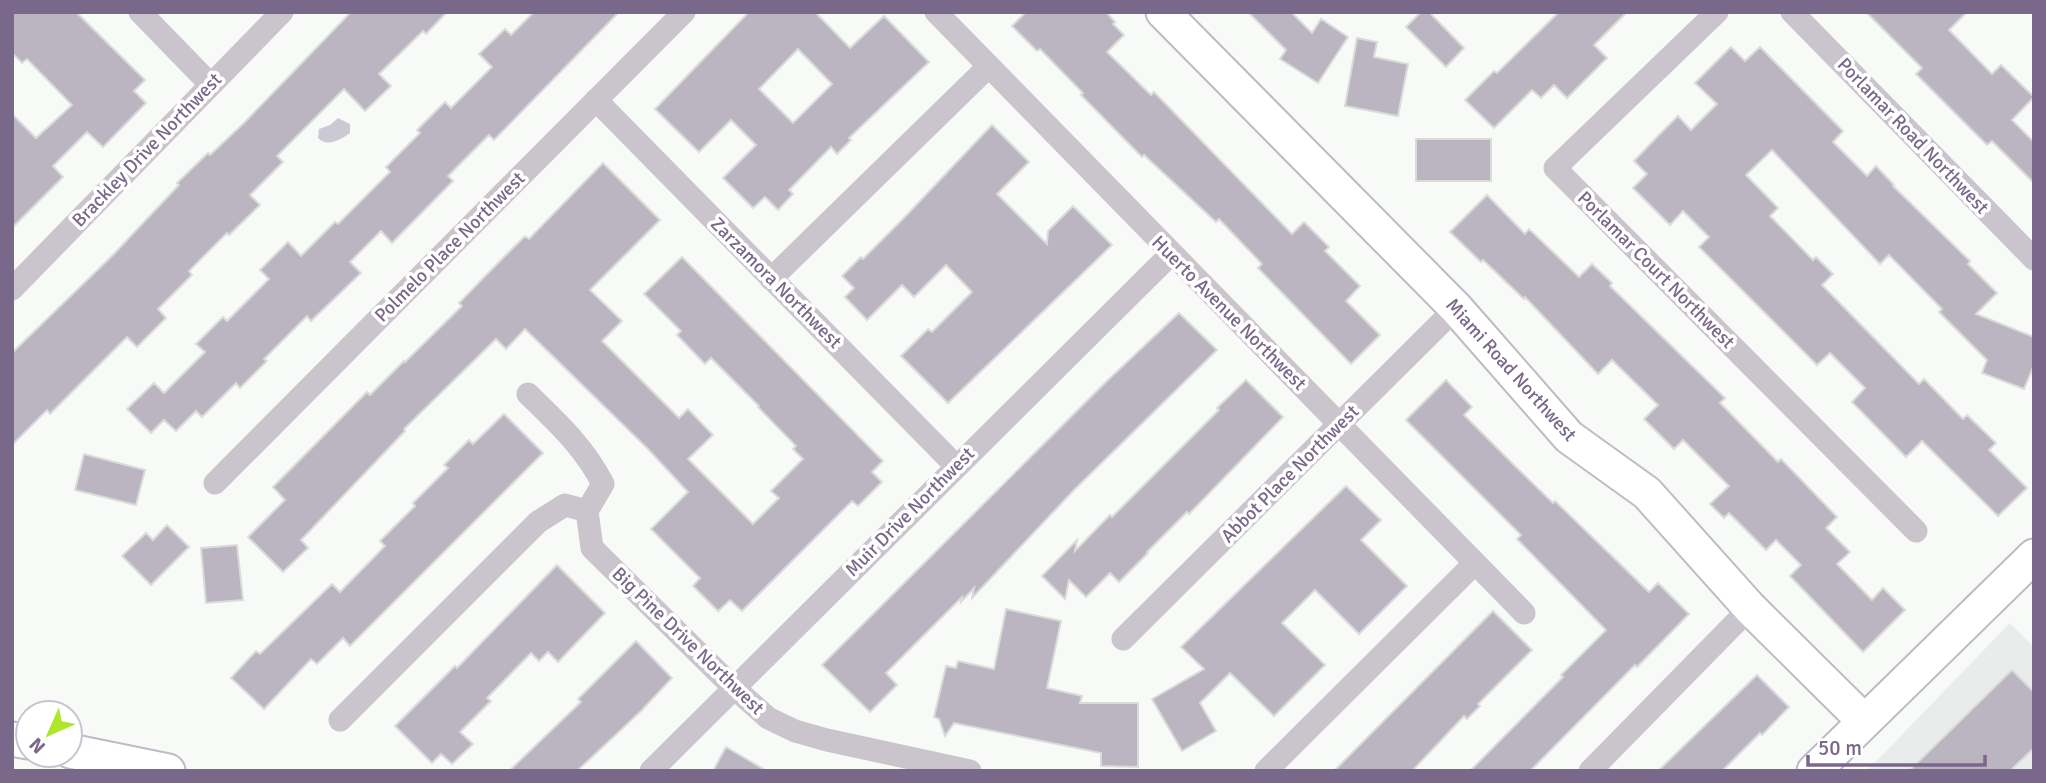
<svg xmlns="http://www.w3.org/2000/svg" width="2046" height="783" viewBox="0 0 2046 783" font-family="Signika,sans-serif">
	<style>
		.built { fill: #eaebeb }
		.water { fill: #ccc9d5 }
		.building { fill: #bbb5c1; stroke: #dadcda; stroke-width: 2; fill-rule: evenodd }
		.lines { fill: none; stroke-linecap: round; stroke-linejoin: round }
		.secondary-casing { stroke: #bfbac4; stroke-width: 37 }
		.street { stroke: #cac5cd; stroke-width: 23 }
		.secondary { stroke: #fff; stroke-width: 33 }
		.labels { text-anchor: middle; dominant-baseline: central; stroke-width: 7; stroke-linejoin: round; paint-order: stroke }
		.street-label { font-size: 19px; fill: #796889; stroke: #fff }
	</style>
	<rect width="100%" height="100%" fill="#f8faf8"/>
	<path class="built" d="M2010,623l24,24v124h-167z"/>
	<path class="water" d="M338,118l12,6v9c-8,6 -23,15 -32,5l1,-9 11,-4z"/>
	<path class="building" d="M12,12h64l69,68 -11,11 12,12 -43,44 -16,-15 -34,34 10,11 -51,51v-114l24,24 36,-33 -45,-46 -5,4 -10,-10z
		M351,12h96l-21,22 -3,-3 -44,43 12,12 -26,25 -21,-22 -67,67 6,6 -33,33 10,10 -31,30 -2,-2 -38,38 3,4 -34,34 8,9 -29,29 -10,-10 -77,77 -3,-4 -35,35v-92l101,-98 66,-70 -2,-2 31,-30 2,2 34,-32z
		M534,12h85l-125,128 -5,-5 -41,41 5,5 -61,62 -11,-12 -31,31 11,11 -50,48 -4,-5 -43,43 3,2 -27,27 -4,-5 -34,34 -6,-6 -20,20 -12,-11 -13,13 -24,-24 27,-26 10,10 41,-41 -9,-8 27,-27 4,4 42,-42 -9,-9 28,-28 13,14 34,-34 3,2 52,-52 -4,-5 34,-34 -3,-3 28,-28 6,6 41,-41 -13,-13 26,-25 6,6z
		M749,12h66l35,36 34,-32 45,46 -80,76 2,2 -14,14 -6,-7 -42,43 4,4 -15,16 -13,-13 -12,11 -30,-30 33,-33 -25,-25 -32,32 -44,-43zM798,49l34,35 -39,39 -34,-34z
		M1026,12h80l9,10 -2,2 11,11 -17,17 44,43 3,-3 138,142 12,-12 25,25 -4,4 35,35 -14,15 34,34 -29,29 -93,-96 4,-4 -43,-45 -3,3 -72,-67 -2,2 -61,-62 2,-2 -43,-44 -3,2 -25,-25z
		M1248,12h43l21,21 9,-14 27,18 -30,46 -38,-24 6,-9z
		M1421,12h8l35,36 -18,19 -40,-40z
		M1559,12h68l-33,33 13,13 -40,40 -13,-13 -13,13 -9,-8 -38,38 -29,-28 29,-29 3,2z
		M1866,12h101l-18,18 43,44 9,-9 33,32 -22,23 22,22v41l-42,-42 -5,4 -71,-71 6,-6z
		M1357,38l20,4 -3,15 34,7 -10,52 -53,-10z
		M1731,47l14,14 15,-14 83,84 -10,11 34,34 9,-10 18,19 -1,1 77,75 -2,3 29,29 -21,21 58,23v28l-10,24 -42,-16 5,-13 -48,-48 3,-3 -53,-54 -9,9 -108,-114 -26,25 32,33 -8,8 43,44 3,-3 17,17 -11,11 97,99 5,-5 39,40 4,-4 29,28 -7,7 38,38 -29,28 -76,-75 -16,16 -54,-55 13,-14 -35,-35 -13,12 -118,-118 10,-10 -26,-26 -13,14 -37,-37 14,-14 -13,-13 24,-25 20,-20 13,14 26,-26 -22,-21z
		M992,125l37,37 -32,32 50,50 1,-13 25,-25 39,39 -164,158 -47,-47 27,-27 4,3 40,-40 -26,-27 -32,32 -12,-12 -35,35 -22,-23 9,-9 -12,-12 19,-19 2,2 40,-40z
		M1416,139h75v42h-75z
		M603,163l57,57 -70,70 32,31 -20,20 77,77 9,-9 25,26 -25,24 65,65 26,-26 -8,-7 32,-32 -10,-10 3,-3 -38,-39 1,-1 -48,-48 -6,6 -28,-29 4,-4 -37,-37 38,-37 201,204 -11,11 10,10 -24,24 -6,-5 -110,110 -12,-11 -12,11 -25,-25 7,-8 -49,-49 37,-37 -40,-43 -123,-120 -19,20 -10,-10 -92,90 1,2 -104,109 7,8 -25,24 -35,-35 37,-37 -12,-13 94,-95 3,3 34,-34 1,1 57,-56 -3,-3 40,-41 26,-26 4,3z
		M1487,195l38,39 4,-5 50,48 13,-13 20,19 -2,3 115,112 -5,5 58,59 3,-3 56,58 -11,11 24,24 -13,12 35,36 11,-12 22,22 -42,42 -73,-76 11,-11 -25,-25 -10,10 -37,-37 -5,5 -14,-14 19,-18 -46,-46 -9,9 -30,-30 14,-14 -46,-45 -14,14 -73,-77 -1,2 -41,-39 -2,2 -31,-30z
		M1179,313l38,37 -143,140 -102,108 2,-10 -13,14 1,-5 -76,76 11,12 -27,27 -48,-47 285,-284z
		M1246,380l37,37 -94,97 -2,-2 -40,40 1,1 -29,29 -9,-9 -24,24 -17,-17 -4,19 -23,-23 35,-36 -2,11 35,-36 2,2 107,-107 -2,-2z
		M1446,380l26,27 -8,8 52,52 37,36 2,-2 94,91 9,-9 31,31 -52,53 -2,-2 -105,106h-60l93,-94 -2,-2 45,-45 -89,-91 4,-4 -115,-115z
		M504,414l39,39 -193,193 -7,-8 -26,26 -6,-5 -47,50 -33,-31 25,-27 4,3 72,-70 8,8 45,-46 -5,-5 35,-35 -2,-3 35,-35 -4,-3 25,-25 4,4z
		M84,454l61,16 -9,35 -61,-15z
		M1346,486l35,34 -20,20 46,46 -48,48 -44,-44 -33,33 43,42 -51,51 -44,-43 -30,30 16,28 -34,20 -30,-52 52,-30 -23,-22z
		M167,525l22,22 -38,38 -29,-29 24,-23 7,7z
		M237,545l6,55 -37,3 -5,-55z
		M557,565l48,48 -47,49 -10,-10 -9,9 -8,-8 -44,45 4,3 -31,31 13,12 -21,20 -11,-10 -9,9 -37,-37 60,-60 2,2z
		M1006,609l55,12 -14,67 35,8 -2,7h58v64l-37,-1v-13l-147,-30 -9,13 -6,-17 -5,-2 12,-51 10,2 2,-7 36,8z
		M1493,611l39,39 -54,54 2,2 -13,13 -3,-3 -52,55h-78z
		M636,641l36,37 -31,33 -64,60h-68l72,-69 -3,-3z
		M2012,670l22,22v56l-24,23h-101z
		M1757,675l32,32 -27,28 -2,-2 -38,38h-64z
		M726,747l41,24h-54z"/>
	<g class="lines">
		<defs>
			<path id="secondary" d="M1163,12l293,296 113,129 78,56 103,115 114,113
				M12,739l16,3
				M70,751l98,20
				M1814,771l220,-215"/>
		</defs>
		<use href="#secondary" class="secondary-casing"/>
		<path class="street" d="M140,12l70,72
			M936,12l588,601
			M1717,12l-162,156 361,363
			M1792,12l242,247
			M596,100l360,366
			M771,279l218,-213
			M12,289l270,-277
			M528,394c29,28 57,54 75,90l-16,27 5,37 141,139 35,31 27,13 32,9 143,31
			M215,483l469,-471
			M1123,639l333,-331
			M340,720l198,-198 27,-17 22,6
			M651,771l520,-517
			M1266,771l209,-208
			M1590,771l160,-163"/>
		<use href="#secondary" class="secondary"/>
	</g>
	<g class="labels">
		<g class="street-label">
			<text transform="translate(1913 136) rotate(46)">Porlamar Road Northwest</text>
			<text transform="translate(147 150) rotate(-46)">Brackley Drive Northwest</text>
			<text transform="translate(450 247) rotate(-45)">Polmelo Place Northwest</text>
			<text transform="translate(1656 270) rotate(45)">Porlamar Court Northwest</text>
			<text transform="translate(776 283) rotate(45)">Zarzamora Northwest</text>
			<text transform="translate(1229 313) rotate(45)">Huerto Avenue Northwest</text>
			<text transform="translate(1511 370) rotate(48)">Miami Road Northwest</text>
			<text transform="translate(1290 474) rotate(-45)">Abbot Place Northwest</text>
			<text transform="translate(910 512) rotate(-45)">Muir Drive Northwest</text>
			<text transform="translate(688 641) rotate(44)">Big Pine Drive Northwest</text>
		</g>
	</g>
	<rect width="2046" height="783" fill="none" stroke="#796889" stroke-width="28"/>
	<g transform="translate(49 734) rotate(225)"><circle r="33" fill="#ffffff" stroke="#c9c3d0" stroke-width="2"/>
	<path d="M0-5L12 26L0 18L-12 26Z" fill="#aee62b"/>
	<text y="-10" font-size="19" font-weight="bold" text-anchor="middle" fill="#796889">N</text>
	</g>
	<path d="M1808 755v10h177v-10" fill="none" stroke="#796889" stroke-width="3.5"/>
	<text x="1818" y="755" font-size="21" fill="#796889" stroke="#ffffff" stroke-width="5" paint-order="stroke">50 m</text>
</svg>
